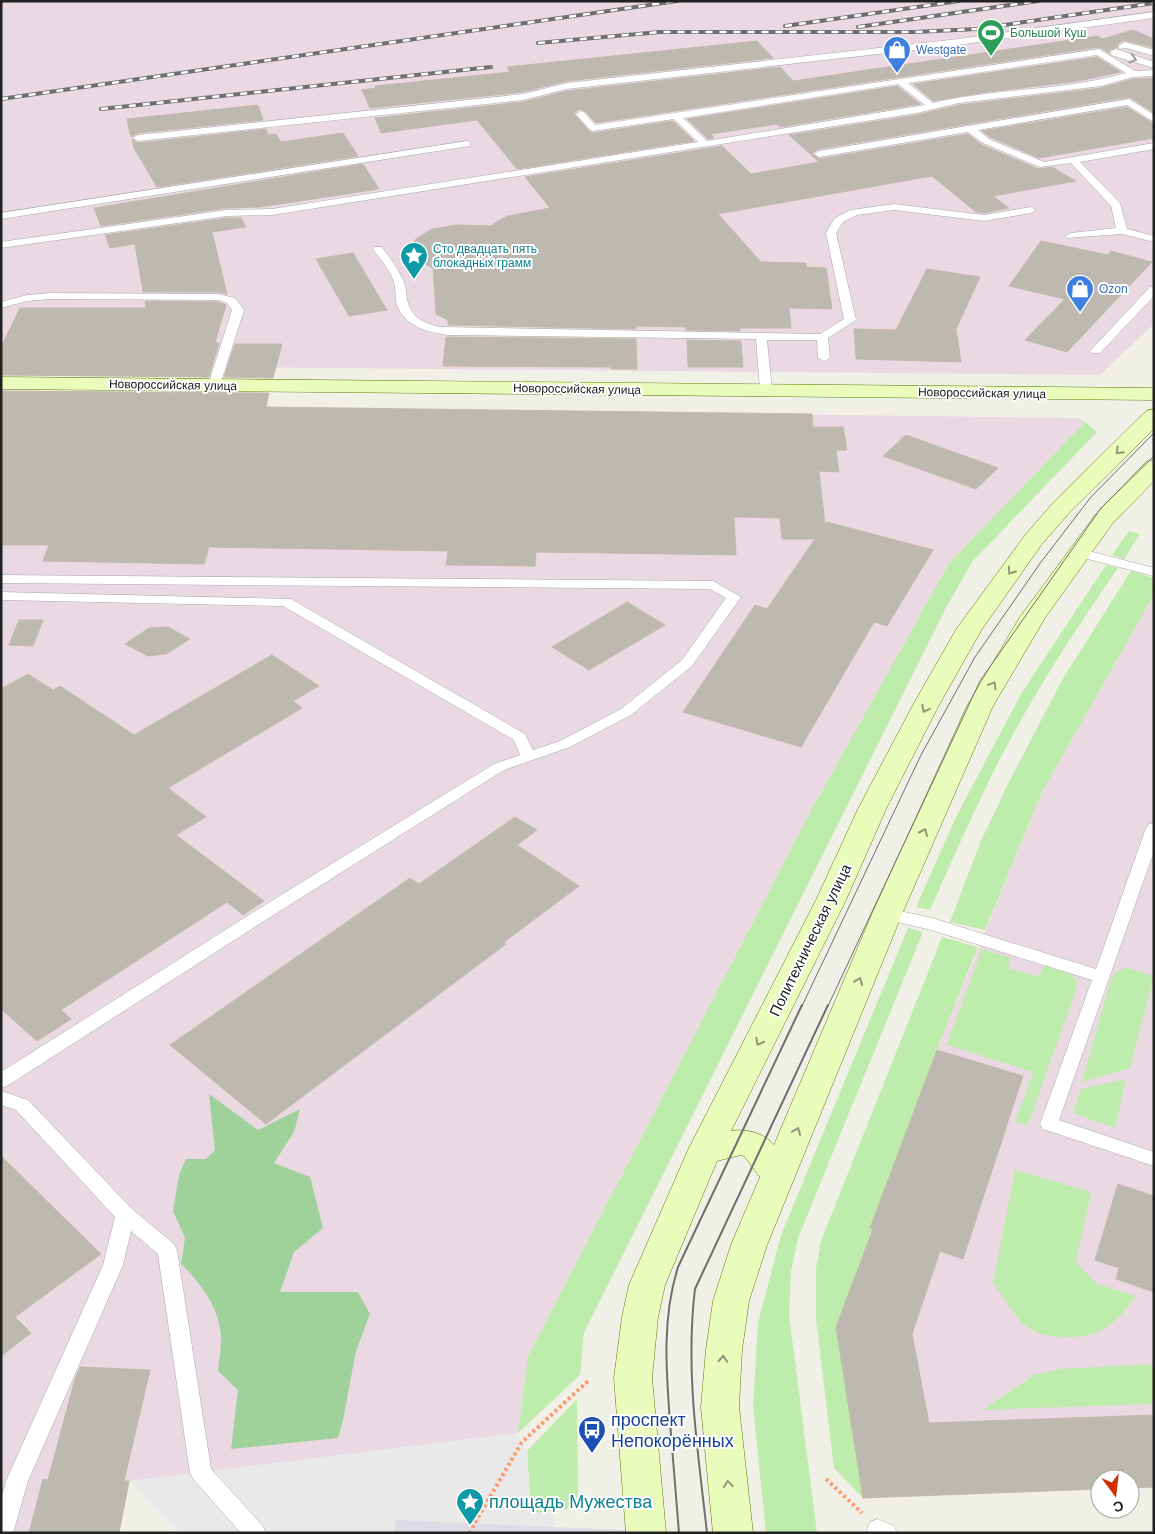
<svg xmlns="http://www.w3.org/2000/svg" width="1155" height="1534" viewBox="0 0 1155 1534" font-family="Arial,sans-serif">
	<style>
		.industrial { fill: #ead9e3 }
		.grass { fill: #beecac }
		.forest { fill: #9fd19b }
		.parking { fill: #e9e9e9 }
		.plaza { fill: #dedbe7 }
		.building { fill: #beb9b0; stroke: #c3baa9 }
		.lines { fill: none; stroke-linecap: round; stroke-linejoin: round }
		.service-casing { stroke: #a8a8a8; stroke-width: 1 }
		.secondary-casing { stroke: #547d03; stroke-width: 1 }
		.path { stroke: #fd9b6c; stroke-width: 4; stroke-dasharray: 3 3; stroke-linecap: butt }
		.service { fill: #fff; fill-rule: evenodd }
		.secondary { fill: #eafbbb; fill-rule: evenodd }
		.tram-far1 { stroke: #6f6f6f; stroke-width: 1 }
		.tram { stroke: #6f6f6f; stroke-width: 2 }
		.rail-casing { stroke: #6f6f6f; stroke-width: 4 }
		.rail { stroke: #fff; stroke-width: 2.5; stroke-dasharray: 7; stroke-linecap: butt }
		.oneway { stroke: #9b9b9b }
		.oneway2 { stroke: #909976 }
		.labels { text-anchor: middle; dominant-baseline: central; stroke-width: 4; stroke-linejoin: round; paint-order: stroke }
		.far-leisure-label { font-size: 12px; fill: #27864d; stroke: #fff; text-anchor: start }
		.far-shop-label { font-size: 12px; fill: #366cbe; stroke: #fff; text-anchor: start }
		.far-culture-label { font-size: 12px; fill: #0d838f; stroke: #fff; text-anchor: start }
		.far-street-label { font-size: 12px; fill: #212121; stroke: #fff }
		.street-label { font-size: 15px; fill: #212121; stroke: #fff }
		.near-transit-label { font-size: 18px; fill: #164399; stroke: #fff; text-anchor: start }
		.near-culture-label { font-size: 18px; fill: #0d838f; stroke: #fff; text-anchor: start }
	</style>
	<rect width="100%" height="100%" fill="#f1f0e7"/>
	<path class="industrial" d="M1,1h1153v323l-54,51 -1099,-10z
		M1,404l1077,14 7,4 -136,141 -141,253 -280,540 -10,77 -388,48 -11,52h-118z
		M1154,595v892l-24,1v-9h-30v10l-237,9 -27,-171 101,-277 105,-258z"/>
	<path class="grass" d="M1085,422l12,10 -125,130 -26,46 -362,725 -4,42 -62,58 10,-77 280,-540 141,-253z
		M1129,531l11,3 -16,25 -12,-4z
		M1106,565l12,3c-38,55 -75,111 -107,170 -30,56 -55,114 -81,172l-14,-3 40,-90 65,-123z
		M1131,571l23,7v17l-112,197 -57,138 -35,-8 30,-79 28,-59 54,-104z
		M908,928l15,4 -125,306 -7,34 -2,42 28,219h-51l-13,-127 5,-83 23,-88z
		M942,937l36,10 -41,103 -67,178 17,6 -24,264 -29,-30 -18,-149v-50l5,-28z
		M982,949l29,9 -3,10 31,9 5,-12 29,10 4,8 -2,10 -47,132 -13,-3 18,-50 -86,-27z
		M1127,968l27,8 -24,92 -48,14 29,-103c4,-7 8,-10 16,-11z
		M1126,1079l-11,49 -42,-15 8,-24z
		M1015,1170l76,22 -15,71 21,21 39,12c-8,11 -17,22 -29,31 -19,14 -66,14 -84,-3 -11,-12 -20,-28 -30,-41z
		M1154,1364v40l-171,6 51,-35 25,-6z
		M577,1399l1,109 -47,5 -4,-62z"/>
	<path class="forest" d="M209,1094l49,36 42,-21 -6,23 -20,31 36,14 13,51 -29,24 -14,40h78l12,22 -14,37 -13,69 -5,18 -107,11 7,-59 -20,-19c1,-11 3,-22 3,-32 0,-29 -20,-56 -40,-75l4,-26 -12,-27 6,-36 7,-16h20l9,-9z"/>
	<path class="parking" d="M518,1433l9,18 4,61h23v21h-375l-50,-52z"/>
	<path class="plaza" d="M395,1520l299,13h-299z"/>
	<path class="building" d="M1133,30l21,9v9l-30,-8 -6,3 -1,4 -8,3v3l-10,-6 -503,76 -11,-12 -5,-2 -5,3v3l14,16 3,2 81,-12 21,20 -177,28 -40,-49 -96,13 -6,-15 148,-16 44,-11 213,-24 13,14 305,-45 4,3z
		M757,41l16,17 -206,23 -44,11 -153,16 -8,-18 14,-2 -1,-2 135,-14 -3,-5z
		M1097,57l24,15 -43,9 -97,12 -48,8 -20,-17z
		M1154,78v35l-25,-16 -310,52 -7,4 7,6 149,-25 14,11 57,24 13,-2 24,14 -83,15 16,12 -25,5 -8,-1 -44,-36 -214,38 43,48 45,1v4l20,1 6,41 -43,-1 2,20h-51v3l-54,-1v-3l-50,-1v3l-188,-4v-5l-12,-6 -3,-46 -10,-5 -16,-12 9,-12 16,-10 25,-4 34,1 7,-5 10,-5 42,-8 -25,-31 197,-31 29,28 68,-12 -30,-27 128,-20 42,-10 142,-17 32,-9z
		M897,86l23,18 -140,23 -3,-3 -66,10 3,4 -6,1 -21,-20z
		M258,105l5,15 -125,13 -7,4 -4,-18z
		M1127,107l27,17v14l-115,20 -49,-21 -8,-6z
		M266,129l2,6 8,-1 5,8 62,-9 15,23 -201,31 -23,-39 -2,-9 6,4z
		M363,164l16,25 -119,18 -33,1 -126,18 -7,-18z
		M227,218h14l5,9 -34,5 15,62 -9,-2h-75l-8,-48 -25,4 -5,-13z
		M1041,241l67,14 3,-4 41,11 -85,90 -42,-12 40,-41 -56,-13z
		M353,253l34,57 -38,6 -33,-57z
		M927,269l53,8 -24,52 5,33 -105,-3 -2,-30 42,1z
		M145,301l73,1 8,3 -11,38h4l-10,34 -208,-2v-28l19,-39h126z
		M446,337l190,2 1,30h-26v-2l-168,-1z
		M687,340l54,1 2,26h-55z
		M235,344h47l-9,34 -49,-1z
		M1,391l268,2 -3,14 546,7 1,13h30l4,23h-11l3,22 -20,-1 6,53 2,-2 106,28 -46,76 -13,-4 -73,125 -118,-35 72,-107 12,4 48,-70h-33l-2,-21 -46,-1 2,38 -200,-3 -1,14 -89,-1 2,-14 -239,-4 -5,17 -161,-3 6,-16h-48z
		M906,435l92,33 -22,21 -93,-33z
		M627,602l38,23 -76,45 -37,-23z
		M19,620h24l-10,26 -24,-1z
		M168,627l22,12 -24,15 -18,2 -23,-12 24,-16z
		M272,655l47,31 -26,15 9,7 -134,80 38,29 -30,18 88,66 -21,14 -16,-13 -166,108 10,9 -34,22 -36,-32v-320l27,-15 25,16 7,-4 74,49z
		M515,817l22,13 -20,15 62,41 -75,56 2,2 -240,180 -96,-79 240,-167 9,6z
		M937,1050l86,26 -60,183 -23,-8 -28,83 17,89 225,-8v72l-24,1v-9h-30v10l-237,9 -27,-171 37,-98 -3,-1z
		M1,1156l100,98 -86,63 16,16 -30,23z
		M1118,1184l36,12v96l-38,-13 3,-11 -24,-8z
		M80,1367l70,3 -26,111h5l-10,52h-90l14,-54 5,1 27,-101z"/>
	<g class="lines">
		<defs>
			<path id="service" d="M1154,12v6l-204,28 -383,43 -44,11 -385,41 -5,-3 5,-3 385,-41 44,-11 383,-43z
				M1125,42l29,8v6l-28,-8 -7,1v-4z
				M1099,49l36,22 19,-1v6l-21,1 -32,9 -142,17 -42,10 -645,102 -45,1 -226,32v-6l226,-32 45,-1 426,-67 -24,-23 -81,12 -3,-1 -14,-16 5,-3 3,1 11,13zM1097,55l29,18c-63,18 -129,15 -193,30l-25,-20zM898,84l27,21 -218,36 -24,-23z
				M1116,49l38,13v6l-43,-13v-4z
				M1129,99l25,16v7l-27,-17 -149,25 11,9 55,23 110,-19v6l-74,13 40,41 7,26 27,7v6l-32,-8 -55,4 -1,-2 5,-3 45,-5 -5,-22 -40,-43 -31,4 -57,-24 -15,-11 -149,25 -5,-3 5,-3z
				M467,141l3,1v4l-469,73v-6z
				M894,204l90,11 47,-8 5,3 -5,3 -47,8 -90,-11 -37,5 -14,7 -7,11 20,87 -28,18 2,20 -6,3 -6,-3 -1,-18h-50l5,50 -6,4 -6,-4 -4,-51 -308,-4c-20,-3 -43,-8 -51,-30 -2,-7 -1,-16 -3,-23 -4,-12 -14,-23 -21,-33l1,-2h8c7,10 16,21 21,33 3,6 3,13 4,19 3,18 18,25 34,28l379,7 24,-15 -18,-86 9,-15 16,-8z
				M1154,286v10l-54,57h-8l-2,-2 2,-2 58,-62z
				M50,293l168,1 17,4 9,12 -24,75 -6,4 -6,-4 24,-75 -5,-7 -9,-3 -168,-1 -23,2 -26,7v-6l26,-7z
				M1081,549l73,19v8l-78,-20 -2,-3 2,-3z
				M1,575l712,6 28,16 -49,69 -61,49 -61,32 -66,23 -232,146 -265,170 -6,2v-16l259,-164 234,-144 26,-9 -6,-15 -231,-134 -282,-6v-8l290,7 234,135 8,16 27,-9 61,-32 61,-49 44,-62 -16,-9 -709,-6z
				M1154,823v28l-95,269 95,32v14l-111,-37 -3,-5 52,-144 -161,-50 -50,-12 -2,-4 2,-4 6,-2 45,10 164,51 50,-141 3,-4z
				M1,1091l27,9 104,109 42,35 3,6 34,219 52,57 3,7h-25l-47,-53 -4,-7 -32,-219 -27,-23 -8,34 -95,216 -15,52h-12v-34l5,-18 97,-216 12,-48 -99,-107 -15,-5z
				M878,1519l16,7 3,7h-28l-2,-4 3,-7z"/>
			<path id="secondary" d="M1,377l1153,11v12l-1153,-11z
				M1154,409v20l-83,82 -29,33 -60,85 -43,76 -53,104 -40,91 -115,231c15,-3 33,2 43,14l98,-231 95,-208 53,-89 76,-103 50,-52 8,-2v21l-42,43 -67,94 -52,88 -91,208 -135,331 -18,56 -7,49 -3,57 14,126h-40l-12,-126 5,-57 7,-49 18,-56 29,-68 -16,-21 -3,-1 -24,6 -52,124 -7,32 -6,61 14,155h-40l-12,-155 8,-61 7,-32 59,-135 128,-250 42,-91 55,-104 44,-77 69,-94 29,-33 91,-90z"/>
		</defs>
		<use href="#service" class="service-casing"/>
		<use href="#secondary" class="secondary-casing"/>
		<path class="path" d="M826,1479l36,34
			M469,1533l53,-91 66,-61"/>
		<use href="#service" class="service"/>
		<use href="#secondary" class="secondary"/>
		<path class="tram-far1" d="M802,1006l119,-251 54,-98 66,-95 50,-65 63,-64
			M828,1006l152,-325 121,-173 53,-52"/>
		<path class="tram" d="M679,1533c-3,-37 -6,-74 -9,-111 -4,-53 -8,-104 8,-155l124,-262
			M707,1533c-9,-82 -22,-162 -12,-244l133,-284"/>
		<defs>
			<path id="rail" d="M785,26l174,-25
				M858,27l180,-26
				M538,43l122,-11h255l62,-3 177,-26
				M1,99l676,-98
				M101,109l390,-42"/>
		</defs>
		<use href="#rail" class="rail-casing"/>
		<use href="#rail" class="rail"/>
	</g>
	<defs><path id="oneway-chevron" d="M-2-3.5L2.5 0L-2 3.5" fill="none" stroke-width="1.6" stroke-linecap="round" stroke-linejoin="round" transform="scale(1.25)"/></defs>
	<use class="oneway" href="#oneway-chevron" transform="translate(1133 59) rotate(17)"/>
	<g class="oneway2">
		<use href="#oneway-chevron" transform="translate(1119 451) rotate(135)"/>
		<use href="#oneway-chevron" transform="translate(1011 571) rotate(126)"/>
		<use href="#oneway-chevron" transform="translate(993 685) rotate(-59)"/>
		<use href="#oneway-chevron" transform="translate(925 709) rotate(118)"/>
		<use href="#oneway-chevron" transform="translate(924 832) rotate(-66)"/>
		<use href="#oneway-chevron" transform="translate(859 981) rotate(-68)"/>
		<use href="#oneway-chevron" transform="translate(759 1042) rotate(117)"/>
		<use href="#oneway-chevron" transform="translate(797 1131) rotate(-68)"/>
		<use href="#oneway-chevron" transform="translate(723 1359) rotate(-87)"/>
		<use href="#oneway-chevron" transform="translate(728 1484) rotate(-96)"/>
	</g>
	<defs>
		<symbol id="stadium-pin" viewBox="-11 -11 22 30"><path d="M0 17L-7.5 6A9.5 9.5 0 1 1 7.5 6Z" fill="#2e9e5b" stroke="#fff"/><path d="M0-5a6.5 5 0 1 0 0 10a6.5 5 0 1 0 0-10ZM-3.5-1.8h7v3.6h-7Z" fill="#fff"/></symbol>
		<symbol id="shop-pin" viewBox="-11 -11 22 30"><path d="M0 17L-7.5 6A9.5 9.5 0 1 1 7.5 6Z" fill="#3f7fe0" stroke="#fff"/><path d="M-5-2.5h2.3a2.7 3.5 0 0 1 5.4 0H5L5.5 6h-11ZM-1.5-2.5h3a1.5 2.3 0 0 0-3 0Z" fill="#fff"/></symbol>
		<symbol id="sight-pin" viewBox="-11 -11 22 30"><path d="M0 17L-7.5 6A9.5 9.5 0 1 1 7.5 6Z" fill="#0f9aa8" stroke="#fff"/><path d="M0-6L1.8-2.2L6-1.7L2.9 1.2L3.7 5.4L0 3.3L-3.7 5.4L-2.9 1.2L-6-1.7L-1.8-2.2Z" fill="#fff"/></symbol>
		<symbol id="bus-pin" viewBox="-11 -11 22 30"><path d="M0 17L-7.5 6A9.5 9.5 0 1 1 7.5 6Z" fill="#1a4fb4" stroke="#fff"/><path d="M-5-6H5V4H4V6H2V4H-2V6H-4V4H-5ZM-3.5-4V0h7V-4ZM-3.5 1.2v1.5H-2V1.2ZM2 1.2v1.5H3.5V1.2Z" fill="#fff"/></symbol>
	</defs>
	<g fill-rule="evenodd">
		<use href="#stadium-pin" x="975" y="17" width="32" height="43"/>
		<use href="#shop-pin" x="881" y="34" width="32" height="43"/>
		<use href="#sight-pin" x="398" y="240" width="32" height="43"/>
		<use href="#shop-pin" x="1064" y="273" width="32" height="43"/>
		<use href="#bus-pin" x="576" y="1414" width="32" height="43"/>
		<use href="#sight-pin" x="454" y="1486" width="32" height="43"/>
	</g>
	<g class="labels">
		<g class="far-leisure-label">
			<text x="1010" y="33">Большой Куш</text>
		</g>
		<g class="far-shop-label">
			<text x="916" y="50">Westgate</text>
			<text x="1099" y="289">Ozon</text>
		</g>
		<g class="far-culture-label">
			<text x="433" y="249">Сто двадцать пять<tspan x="433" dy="14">блокадных грамм</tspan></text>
		</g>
		<g class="far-street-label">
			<text transform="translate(173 385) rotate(1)">Новороссийская улица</text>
			<text transform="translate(577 389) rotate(1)">Новороссийская улица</text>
			<text transform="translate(982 393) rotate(1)">Новороссийская улица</text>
		</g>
		<g class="street-label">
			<text transform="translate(810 940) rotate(-64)">Политехническая улица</text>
		</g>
		<g class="near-transit-label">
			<text x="611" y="1420">проспект<tspan x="611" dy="21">Непокорённых</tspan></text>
		</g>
		<g class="near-culture-label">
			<text x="489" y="1502">площадь Мужества</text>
		</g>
	</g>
	<rect width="1155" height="1534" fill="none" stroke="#212121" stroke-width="5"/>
	<g transform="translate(1115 1494) rotate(165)"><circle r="24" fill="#ffffff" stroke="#a6a6a6"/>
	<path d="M0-4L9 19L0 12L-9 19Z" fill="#d12e00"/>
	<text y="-8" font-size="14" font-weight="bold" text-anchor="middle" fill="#212121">С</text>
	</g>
</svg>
